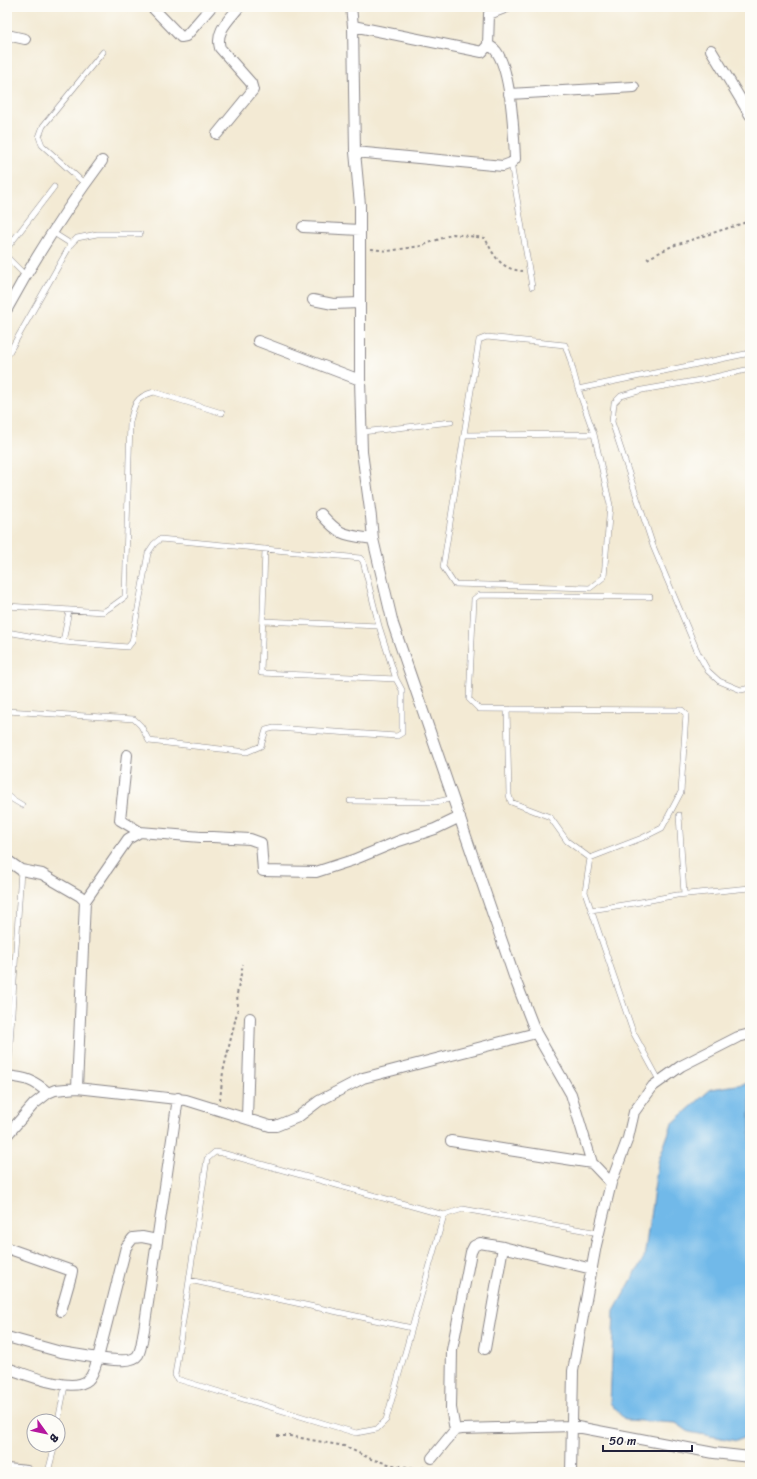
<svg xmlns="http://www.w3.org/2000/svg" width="757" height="1479" viewBox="0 0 757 1479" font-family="Sriracha,sans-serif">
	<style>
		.water { fill: #71b9e9; stroke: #4a6e92 }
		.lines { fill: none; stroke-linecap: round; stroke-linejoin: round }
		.service-casing { stroke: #8a8688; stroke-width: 6 }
		.minor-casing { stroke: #8a8688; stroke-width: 12 }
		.path { stroke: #8a8688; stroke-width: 2; stroke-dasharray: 3 3; stroke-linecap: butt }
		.service { stroke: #fff; stroke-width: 5 }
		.minor { stroke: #fff; stroke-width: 10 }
	</style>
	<rect width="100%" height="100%" fill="#fdfcf7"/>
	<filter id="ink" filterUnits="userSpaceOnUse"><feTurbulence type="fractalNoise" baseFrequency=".025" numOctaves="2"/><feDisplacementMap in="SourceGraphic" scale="8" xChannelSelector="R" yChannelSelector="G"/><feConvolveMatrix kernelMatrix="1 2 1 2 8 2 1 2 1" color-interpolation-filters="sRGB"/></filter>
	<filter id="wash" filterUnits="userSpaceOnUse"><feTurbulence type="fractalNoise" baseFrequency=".012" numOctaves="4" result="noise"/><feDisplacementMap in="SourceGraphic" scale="16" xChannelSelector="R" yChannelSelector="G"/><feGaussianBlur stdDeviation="0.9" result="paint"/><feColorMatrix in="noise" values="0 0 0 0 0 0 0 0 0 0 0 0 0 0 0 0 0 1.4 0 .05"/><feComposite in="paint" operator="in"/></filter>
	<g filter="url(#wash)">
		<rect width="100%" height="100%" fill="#f3ead4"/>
		<path class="water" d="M750,1083v351l-13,7 -48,-9 -13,-9 -51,-3 -15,-17 4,-92 30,-53 14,-96 14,-38 39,-35z"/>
	</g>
	<g filter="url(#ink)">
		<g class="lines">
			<defs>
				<path id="service" d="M511,163l21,124
					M85,184l-43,-39 -3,-8 4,-11 60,-74
					M52,232l19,12 6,-6 20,-4h43
					M7,254l1,-7 46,-60
					M7,257l18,18
					M487,337l78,8 5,14 8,30 16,45 16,71 -6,72 -14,11 -136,-4 -11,-17 36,-227z
					M7,356l64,-112
					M750,369l-44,10 -64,11 -21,6 -7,7 -2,19 41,124 45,107 10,18 11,10 22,9 9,-2
					M578,389l172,-36
					M362,432l89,-10
					M464,435l130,-1
					M265,549l-4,124 135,6
					M650,597l-171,-2 -5,4 -5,100 10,10 203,1 4,4 -5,78 -19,36 -20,10 -52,20 -5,34 48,140 27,50
					M7,606l96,6 11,-7 11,-8 5,-175c4,-17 5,-25 24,-30l68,21
					M263,621l116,5
					M7,632l56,10 65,5 4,-5 16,-89 6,-9 6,-5 200,19 3,3 16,65 17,53 6,11v43l-5,3 -123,-8 -8,2 -5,16 -14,6 -98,-11 -8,-15 -7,-7 -127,-8
					M63,642l6,-32
					M507,709l2,86 2,7 39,15 17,24 23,17
					M7,796l15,9
					M350,801l86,1 18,-4
					M679,815l5,79
					M591,910l44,-7 42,-8 73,-7
					M8,1076l13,-206
					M444,1215l-222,-62 -7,-1 -8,7 -32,216 2,4 179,54 21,-4 9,-9 58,-205 19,-6 136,24
					M189,1280l223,48
					M58,1421l7,-35
					M49,1468l6,-23"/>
				<path id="minor" d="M152,7l29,30 5,-1 25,-29
					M351,7l2,19 2,126 5,53v175l2,72 9,65 2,22 20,85 122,355 21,54 35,61 21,69 19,20
					M353,26l129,26 6,-7 1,-31 18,-7
					M7,35l18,4
					M711,50l39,65
					M509,94l125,-7
					M217,134l36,-44 -2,-7 -31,-35c-5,-17 9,-28 19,-41
					M355,152l148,14 8,-3 4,-4c-1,-26 -4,-88 -19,-108 -2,-3 -5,-4 -8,-6
					M303,227l57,3
					M313,300l20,4 27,-1
					M7,309c28,-52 60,-101 95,-148
					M258,341l102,39
					M321,514c19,22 24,21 52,25
					M127,755l-7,65 20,12
					M7,860l14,10 21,4 38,22 5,5 -8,187
					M85,901l43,-62 12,-7 61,5h12l37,2 11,4 2,28 53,1 37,-12 46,-19 36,-12 25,-12
					M7,1076c19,2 27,4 41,17
					M247,1118l3,-100
					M7,1135l27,-31 14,-11 7,-3 22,-2 109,12 84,26h6l22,-9 21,-16 44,-23 173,-45
					M451,1141l141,22
					M7,1248l65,23 -1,5 -10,35
					M7,1337l54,15 37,6 28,-111 7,-9 9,-1 15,3
					M485,1349l18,-102
					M7,1368c18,6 65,26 81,12 5,-4 8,-16 10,-22 10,1 34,6 40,-3 4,-7 4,-17 6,-25l34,-232
					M455,1430l-4,-22 1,-58 19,-98 3,-6 6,-3 23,4 89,22
					M432,1458l23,-28 7,-1 110,-3 142,27 36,4
					M7,1469l20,2
					M571,1472l2,-101 23,-126 15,-62 17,-45 6,-26 19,-26 28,-20 57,-29 12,-3"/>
			</defs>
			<use href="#service" class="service-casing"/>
			<use href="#minor" class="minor-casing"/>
			<path class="path" d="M371,249l17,2 33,-5 32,-12 32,4c9,18 15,31 37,33
				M647,259l25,-13 78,-25
				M220,1100l3,-28 15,-64 -1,-14 6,-30
				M277,1436h13l54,10 27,13 21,6 30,4 4,-4"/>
			<use href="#service" class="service"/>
			<use href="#minor" class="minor"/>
		</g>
	</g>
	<rect width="757" height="1479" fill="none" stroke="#fdfcf7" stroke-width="24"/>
	<g transform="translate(46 1433) rotate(123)"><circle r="19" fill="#fdfcf7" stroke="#a5a5ac"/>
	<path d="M0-3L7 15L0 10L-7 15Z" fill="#b5179e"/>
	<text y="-6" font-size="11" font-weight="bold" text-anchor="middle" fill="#22223b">B</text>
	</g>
	<path d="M603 1445v6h89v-6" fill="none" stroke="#22223b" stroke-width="2"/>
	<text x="609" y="1445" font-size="12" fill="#22223b" stroke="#fdfcf7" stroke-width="3" paint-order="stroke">50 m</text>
</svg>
